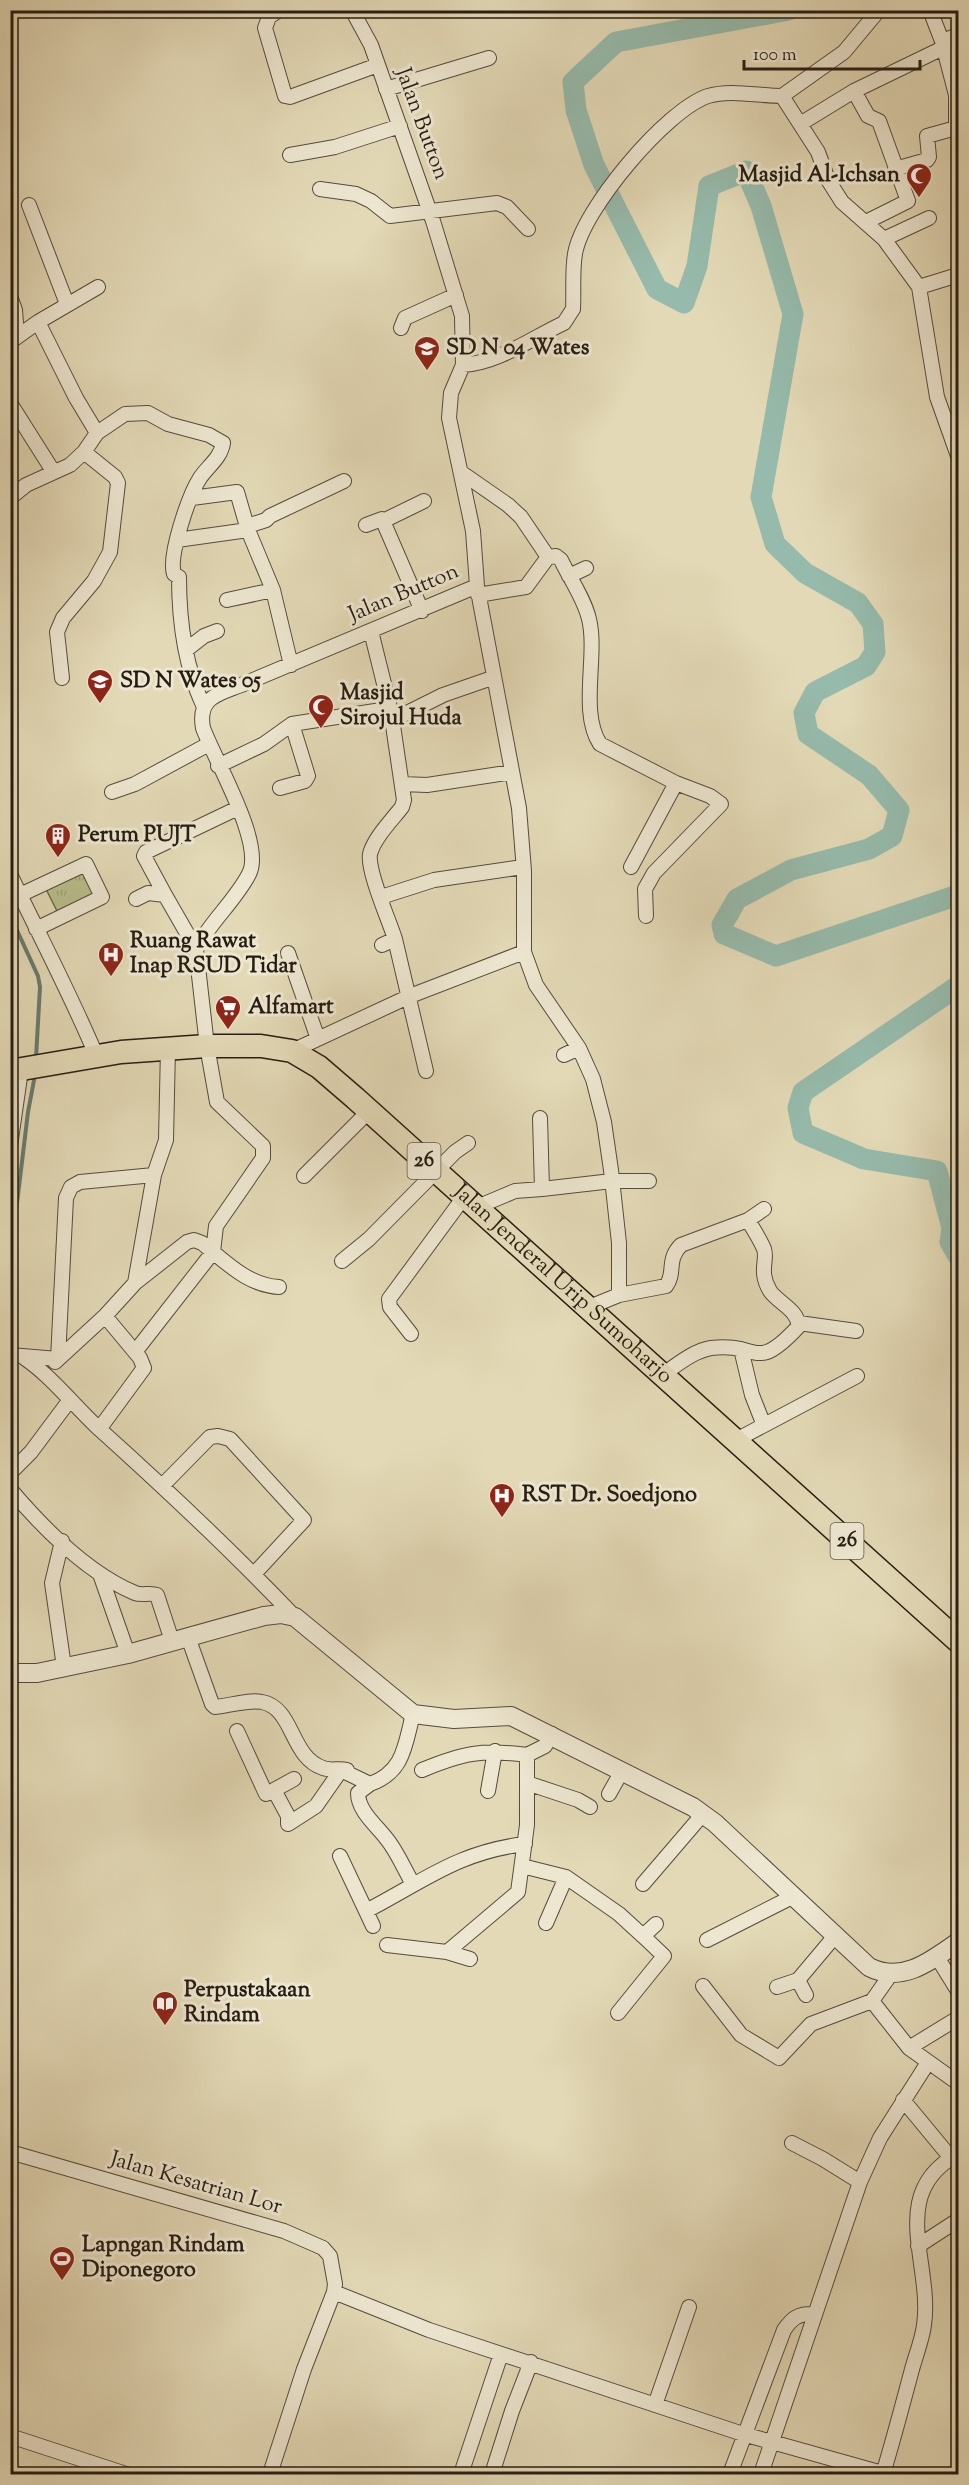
<svg xmlns="http://www.w3.org/2000/svg" width="969" height="2485" viewBox="0 0 969 2485" font-family="'Sorts Mill Goudy',serif">
	<style>
		.grass { fill: url(#grass-tufts); stroke: #6f6e4e; stroke-width: 1.5 }
		.lines { fill: none; stroke-linecap: round; stroke-linejoin: round }
		.stream { stroke: #697b6e; stroke-width: 4 }
		.river { stroke: #96baab; stroke-width: 21 }
		.minor-casing { stroke: #554c3b; stroke-width: 16 }
		.tertiary-casing { stroke: #554c3b; stroke-width: 20 }
		.trunk-casing { stroke: #261d12; stroke-width: 25 }
		.minor { stroke: #ede6d0; stroke-width: 14 }
		.tertiary { stroke: #ede6d0; stroke-width: 18 }
		.trunk { stroke: #e3d9b6; stroke-width: 22 }
		.labels { text-anchor: middle; dominant-baseline: central; stroke-width: 6; stroke-linejoin: round; paint-order: stroke }
		.shield { fill: #ede6d0; stroke: #62594b; stroke-width: 1.5 }
		.shield-label { font-size: 21px; font-weight: bold; fill: #261d12 }
		.street-label { font-size: 22px; fill: #261d12; stroke: #ede6d0 }
		.poi-label { font-size: 22px; font-weight: bold; fill: #261d12; stroke: #ede6d0; text-anchor: start }
	</style>
	<defs>
		<pattern id="grass-tufts" width="24" height="20" patternUnits="userSpaceOnUse" patternTransform="scale(1.5)"><rect width="24" height="20" fill="#b8be8b"/><path d="M3 7l-1-3M5 7V3M7 7l1-3M15 17l-1-3M17 17v-4M19 17l1-3" fill="none" stroke="#9ea377"/></pattern>
	</defs>
	<rect width="100%" height="100%" fill="#e3d9b6"/>
	<filter id="stains"><feTurbulence type="fractalNoise" baseFrequency=".00333" numOctaves="4"/><feColorMatrix values="0 0 0 0 .2 0 0 0 0 .09 0 0 0 0 .02 0 0 0 .5 -.17"/></filter>
	<radialGradient id="worn" r=".72"><stop offset=".6" stop-color="#630" stop-opacity="0"/><stop offset="1" stop-color="#630" stop-opacity=".3"/></radialGradient>
	<path class="grass" d="M84,869l13,28 -38,18 -14,-28z"/>
	<g class="lines">
		<path class="stream" d="M10,915l28,61 2,11 -4,71
			M10,1261l18,-149 7,-37"/>
		<path class="river" d="M789,10l-173,32 -43,40 3,28 18,55 63,124 27,14 13,-37 12,-80 37,-15 15,35 32,108 -32,183 14,47 30,29 53,30 15,21 2,28 -9,14 -51,26 -11,21 4,21 61,41 30,35 -7,26 -23,13 -78,21 -54,29 -15,26 2,9 52,22 182,-61
			M958,986l-155,106 -5,16 5,25 61,26 73,12 15,57 -2,14 8,14"/>
		<defs>
			<path id="minor" d="M279,10l-10,7 -4,11 20,68 5,1 88,-32
				M930,10l12,31
				M386,89l103,-31
				M854,91l14,25 11,5 29,80 -42,21
				M782,96l62,-44 35,-42
				M800,124l54,-33 91,-44
				M290,155l45,-8 65,-21
				M895,169l32,-9 2,-3 -2,-21 29,-8v-33l-14,-54 16,-6
				M320,189l36,5 15,7 19,15 107,-13 10,4 21,22
				M29,205l38,99
				M884,239l45,-21
				M919,287l39,-12
				M10,296l5,14 2,26
				M38,322l38,76 21,35
				M401,328l4,-10 51,-23
				M10,342l28,-20 60,-35
				M463,365c35,-2 69,-27 101,-42l9,-14c1,-18 -1,-38 2,-55 7,-44 91,-144 133,-158 22,-7 51,0 74,0l36,56 10,28 14,22 42,37 35,48 18,110 21,59
				M10,403l43,68
				M462,473l46,32 13,12 27,40
				M10,498l16,-13 44,-20 14,-13 13,-19 28,-19 23,-1 20,11 41,11 14,8c-2,15 -16,24 -23,35 -11,17 -32,78 -26,96l5,3c0,43 6,89 24,128
				M192,498l45,-6 11,38
				M366,525l16,-6 1,2
				M247,526l19,-6 4,-4 74,-35
				M177,540l71,-10 25,60 18,75
				M569,576l17,-8
				M477,586l42,222 5,63v81l12,33 43,63 14,31 11,43 7,48 8,73v52
				M478,595l48,-8 22,-30 8,-1 5,4c9,19 23,38 28,59 9,36 -10,93 11,125l76,39 -45,84
				M227,600l46,-10
				M422,611l-39,-90 41,-20
				M371,631l20,81
				M186,650l18,-14 13,-5
				M62,678l-5,-46 6,-14 31,-37 16,-29 8,-69 -3,-6 -31,-25
				M391,721l52,-26 49,-17
				M218,766l46,-22 28,-20 96,-15 3,3 13,88 -2,7c-10,13 -28,31 -32,47 -3,17 19,66 25,85
				M402,784l25,1 85,-13
				M280,788l25,-7 3,-5 -16,-52
				M112,792l23,-8 74,-40
				M10,874c29,61 60,119 86,181
				M20,895l66,-31 16,33 -66,32
				M165,895l-21,-39 2,-4 92,-44
				M381,897l53,-17 89,-13
				M136,899l12,-6 17,2 31,54
				M646,916l-1,-27 9,-16 67,-69 -11,-8 -34,-13
				M382,945l13,-6 31,132
				M288,953l30,86
				M292,1051l118,-55 114,-44
				M564,1055l15,-7
				M540,1118l2,71 70,-8h37
				M10,1146l11,-76
				M304,1176l65,-65
				M477,1207l38,-16 27,-2
				M342,1261l27,-22 86,-87 13,-9
				M135,1283l19,-108
				M587,1308l32,-13 47,-9c10,-13 0,-26 15,-41l67,-25 16,-11
				M799,1323l57,8
				M411,1334l-21,-27 -1,-8 75,-102
				M741,1349l11,46 11,28
				M135,1352l78,-100 3,-26 47,-68v-12l-46,-44 -10,-56 -11,-97c14,-27 39,-48 53,-75 16,-30 -34,-113 -46,-146 -6,-33 18,-34 43,-45l231,-97 -4,-55 -24,-113 2,-25 12,-28 -1,-49 -29,-95 -62,-176 -19,-35
				M10,1355l48,4 8,-161 5,-11 9,-5 74,-7 12,-35 2,-92
				M23,1357c27,18 49,46 73,69 69,62 135,124 199,191
				M55,1362l50,-46 30,-33 52,-41 7,-2 8,3c24,19 45,42 77,44
				M662,1375c15,-10 31,-24 49,-27 49,-6 43,26 87,-21 2,-16 -21,-25 -28,-36 -12,-20 -2,-31 -6,-42 -4,-10 -11,-20 -16,-29
				M100,1428l44,-60 -4,-10 -35,-42
				M736,1440l121,-64
				M10,1473l21,-21 38,-51
				M162,1486l48,-49 8,-1 12,3 74,81 -50,54
				M10,1489c33,39 77,84 125,104 7,3 15,-1 22,2l15,46
				M62,1541l-10,42 12,84
				M100,1574l28,80
				M188,1637l24,67 3,3c15,-1 33,-8 47,-5 32,6 28,55 61,66 7,3 16,0 24,2
				M237,1731l29,63 8,-4 14,26v8l28,-18 23,-33 4,-2 27,13c34,-12 35,-39 43,-70
				M422,1770c41,-17 60,-21 105,-15
				M527,1783l51,17 12,7
				M370,1784l-12,9c0,18 18,32 28,45 11,13 18,31 27,46
				M274,1790l20,-11
				M488,1791l7,-40
				M609,1794l13,-23
				M340,1856l26,55c58,-30 92,-59 159,-67
				M522,1866l44,11 -20,46
				M566,1877l53,37 24,22
				M643,1884l60,-70
				M366,1911l7,15
				M707,1940l87,-44
				M387,1945l60,7 71,-60 9,-67v-70l18,-9 7,-12
				M447,1952l23,7
				M937,1957l21,34
				M891,1974l-19,27 37,47 49,35
				M703,1986l38,49 38,23 32,-34 61,-23
				M777,1987l21,-7
				M806,1995l-8,-15 37,-44
				M618,2013l46,-57 -21,-20 13,-12
				M909,2048l49,-30
				M903,2100l48,58
				M792,2143l31,16 37,23
				M10,2152l274,79 39,17 7,8 5,28 -1,8 -30,77 -34,105
				M918,2246l40,-26
				M334,2292l95,38 314,104 143,40
				M655,2405l34,-98
				M10,2436l116,38
				M461,2474l40,-120
				M492,2474l20,-63 19,-49
				M730,2474l54,-144c8,-12 15,-17 30,-16
				M761,2474l99,-292 20,-44 47,-74
				M883,2474c10,-33 19,-67 28,-101 4,-16 11,-32 13,-48 9,-61 -38,-132 34,-171"/>
			<path id="tertiary" d="M10,1673h27l91,-19 136,-38 17,-2 14,3 118,97 41,5 57,-3 182,91 22,16 154,144c33,17 62,-6 89,-25"/>
			<g id="trunk">
				<path id="s1" d="M10,1071l111,-19 86,-6h54l31,5 27,16 36,31 603,543"/>
			</g>
		</defs>
		<use href="#minor" class="minor-casing"/>
		<use href="#tertiary" class="tertiary-casing"/>
		<use href="#trunk" class="trunk-casing"/>
		<use href="#minor" class="minor"/>
		<use href="#tertiary" class="tertiary"/>
		<use href="#trunk" class="trunk"/>
	</g>
	<defs>
		<symbol id="mosque-pin" viewBox="-11 -11 22 30"><path d="M0 17L-7.5 6A9.5 9.5 0 1 1 7.5 6Z" fill="#8f2418" stroke="#ede6d0"/><path d="M3.5-4.9A6 6 0 1 0 3.5 4.9A5 5 0 1 1 3.5-4.9Z" fill="#fff"/></symbol>
		<symbol id="school-pin" viewBox="-11 -11 22 30"><path d="M0 17L-7.5 6A9.5 9.5 0 1 1 7.5 6Z" fill="#8f2418" stroke="#ede6d0"/><path d="M0-5L7-2L0 1L-7-2ZM-4 1L0 2.5L4 1V4Q0 6-4 4Z" fill="#fff"/></symbol>
		<symbol id="building-pin" viewBox="-11 -11 22 30"><path d="M0 17L-7.5 6A9.5 9.5 0 1 1 7.5 6Z" fill="#8f2418" stroke="#ede6d0"/><path d="M-4-6H4V6H1V3H-1V6H-4ZM-2.5-4.3h1.7v1.8h-1.7ZM.8-4.3h1.7v1.8H.8ZM-2.5-1h1.7V.8h-1.7ZM.8-1h1.7V.8H.8Z" fill="#fff"/></symbol>
		<symbol id="hospital-pin" viewBox="-11 -11 22 30"><path d="M0 17L-7.5 6A9.5 9.5 0 1 1 7.5 6Z" fill="#8f2418" stroke="#ede6d0"/><path d="M-5-5h3v3.5h4V-5h3V5h-3V1.5h-4V5h-3Z" fill="#fff"/></symbol>
		<symbol id="supermarket-pin" viewBox="-11 -11 22 30"><path d="M0 17L-7.5 6A9.5 9.5 0 1 1 7.5 6Z" fill="#8f2418" stroke="#ede6d0"/><path d="M-6-5.5h2.5l.6 2H6L4.5 2H-2.5L-4.4-4H-6ZM-1.5 3.2a1.3 1.3 0 1 0 .1 0ZM3 3.2a1.3 1.3 0 1 0 .1 0Z" fill="#fff"/></symbol>
		<symbol id="library-pin" viewBox="-11 -11 22 30"><path d="M0 17L-7.5 6A9.5 9.5 0 1 1 7.5 6Z" fill="#8f2418" stroke="#ede6d0"/><path d="M-6-4Q-3-5.5-.7-3.5V5Q-3 3-6 4ZM6-4Q3-5.5 .7-3.5V5Q3 3 6 4Z" fill="#fff"/></symbol>
		<symbol id="stadium-pin" viewBox="-11 -11 22 30"><path d="M0 17L-7.5 6A9.5 9.5 0 1 1 7.5 6Z" fill="#8f2418" stroke="#ede6d0"/><path d="M0-5a6.5 5 0 1 0 0 10a6.5 5 0 1 0 0-10ZM-3.5-1.8h7v3.6h-7Z" fill="#fff"/></symbol>
	</defs>
	<g fill-rule="evenodd">
		<use href="#mosque-pin" x="904" y="161" width="30" height="40"/>
		<use href="#school-pin" x="412" y="334" width="30" height="40"/>
		<use href="#school-pin" x="85" y="667" width="30" height="40"/>
		<use href="#mosque-pin" x="306" y="692" width="30" height="40"/>
		<use href="#building-pin" x="43" y="821" width="30" height="40"/>
		<use href="#hospital-pin" x="96" y="940" width="30" height="40"/>
		<use href="#supermarket-pin" x="213" y="993" width="30" height="40"/>
		<use href="#hospital-pin" x="487" y="1481" width="30" height="40"/>
		<use href="#library-pin" x="150" y="1989" width="30" height="40"/>
		<use href="#stadium-pin" x="47" y="2244" width="30" height="40"/>
	</g>
	<g class="labels">
		<g class="shield">
			<rect x="407.5" y="1143" width="33" height="36" rx="4.5"/>
			<rect x="830.5" y="1523" width="33" height="36" rx="4.5"/>
		</g>
		<g class="shield-label">
			<text x="424" y="1161">26</text>
			<text x="847" y="1541">26</text>
		</g>
		<g class="street-label">
			<text transform="translate(421 124) rotate(70)">Jalan Button</text>
			<text transform="translate(404 594) rotate(-23)">Jalan Button</text>
			<text stroke="none"><textPath href="#s1" startOffset="642">Jalan Jenderal Urip Sumoharjo</textPath></text>
			<text transform="translate(196 2184) rotate(16)">Jalan Kesatrian Lor</text>
		</g>
		<g class="poi-label">
			<text x="900" y="176" text-anchor="end">Masjid Al-Ichsan</text>
			<text x="446" y="349">SD N 04 Wates</text>
			<text x="120" y="682">SD N Wates 05</text>
			<text x="340" y="694">Masjid<tspan x="340" dy="25">Sirojul Huda</tspan></text>
			<text x="78" y="836">Perum PUJT</text>
			<text x="130" y="942">Ruang Rawat<tspan x="130" dy="25">Inap RSUD Tidar</tspan></text>
			<text x="248" y="1008">Alfamart</text>
			<text x="522" y="1496">RST Dr. Soedjono</text>
			<text x="184" y="1991">Perpustakaan<tspan x="184" dy="25">Rindam</tspan></text>
			<text x="82" y="2246">Lapngan Rindam<tspan x="82" dy="25">Diponegoro</tspan></text>
		</g>
	</g>
	<rect width="969" height="2485" fill="none" stroke="#e3d9b6" stroke-width="36"/>
	<rect x="12" y="12" width="945" height="2461" fill="none" stroke="#261d12" stroke-width="3"/>
	<rect x="18" y="18" width="933" height="2449" fill="none" stroke="#261d12" stroke-width="1.5"/>
	<path d="M744 60v9h176v-9" fill="none" stroke="#261d12" stroke-width="3"/>
	<text x="753" y="60" font-size="18" fill="#261d12" stroke="#ede6d0" stroke-width="4.5" paint-order="stroke">100 m</text>
	<rect width="100%" height="100%" filter="url(#stains)"/>
	<rect width="100%" height="100%" fill="url(#worn)"/>
</svg>
